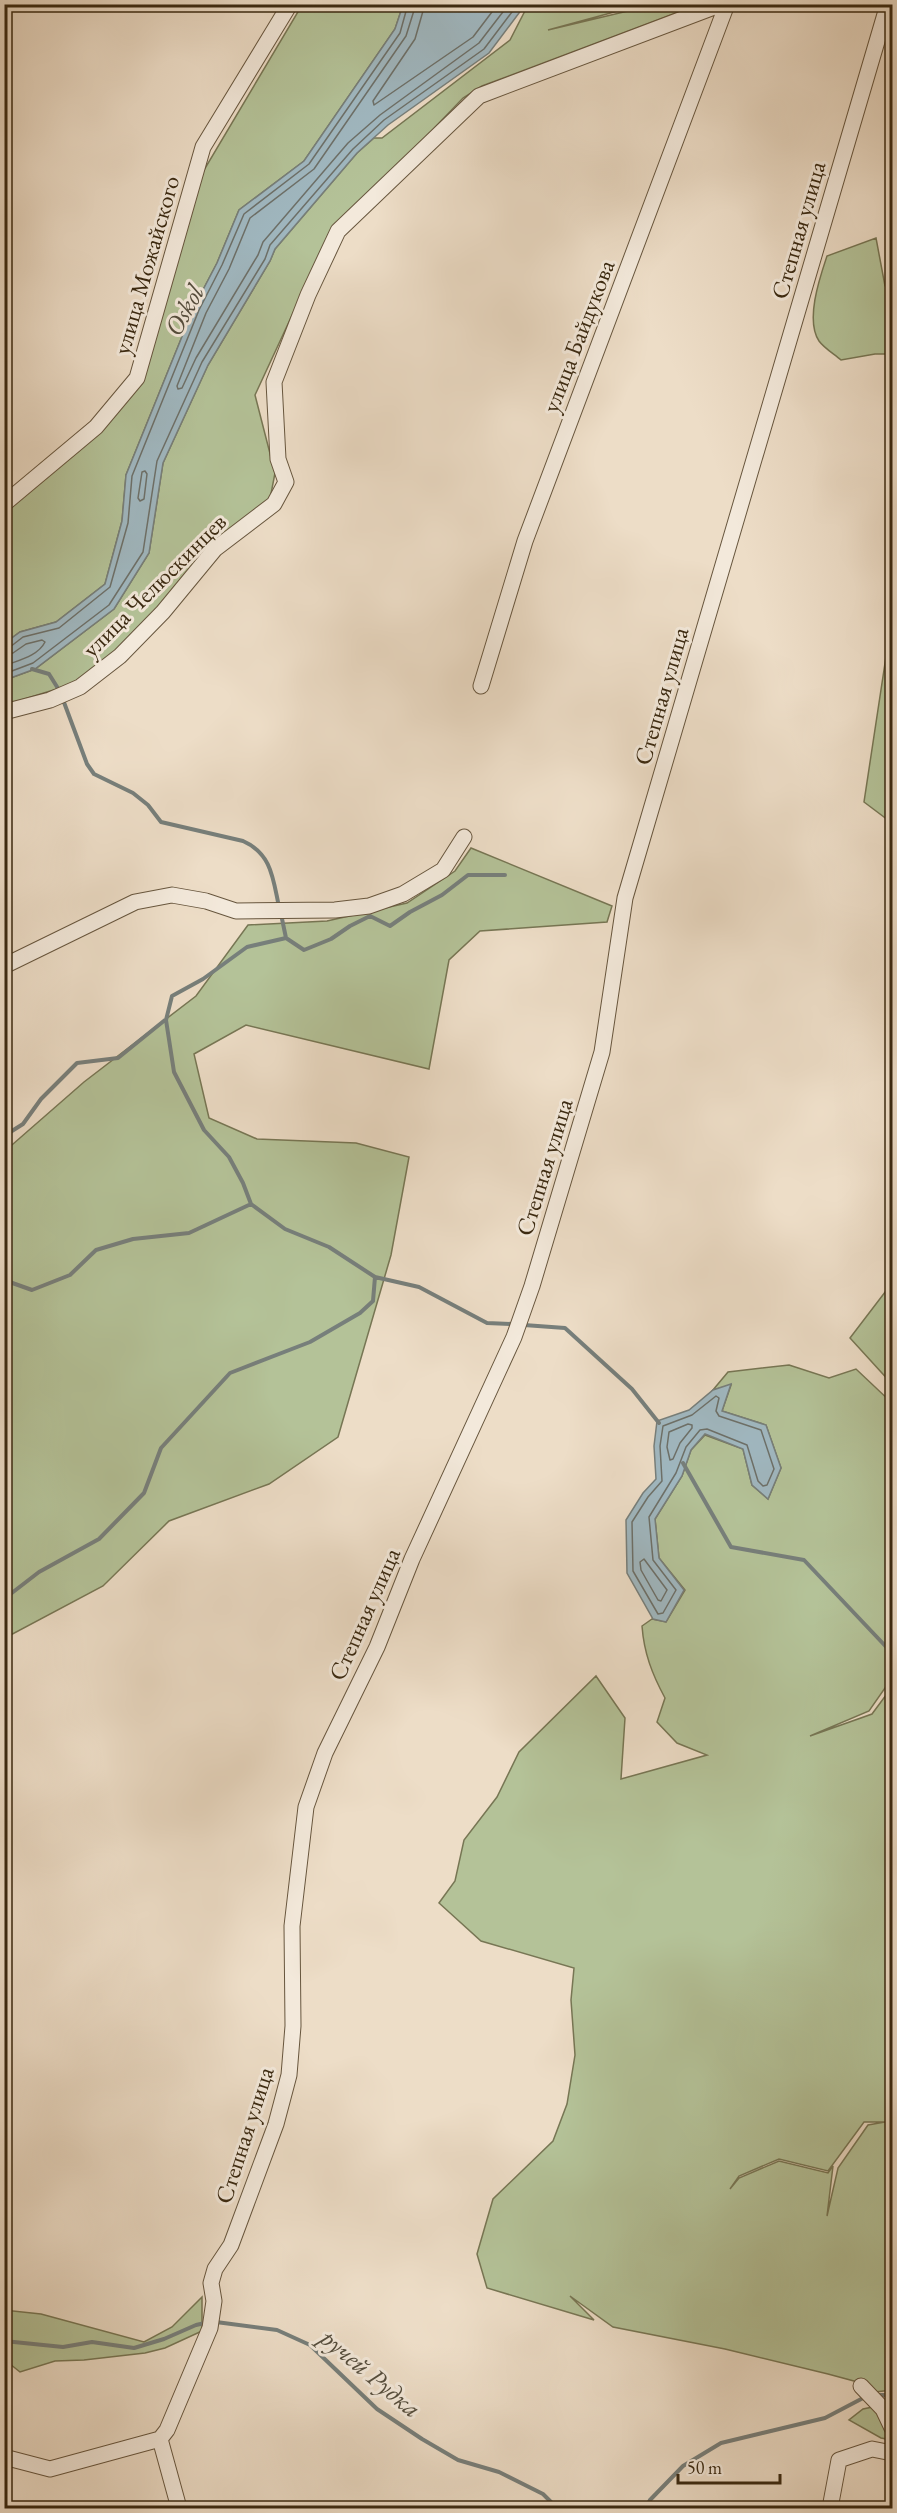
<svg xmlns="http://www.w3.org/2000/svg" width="897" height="2513" viewBox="0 0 897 2513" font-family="'EB Garamond',serif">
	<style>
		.green { fill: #b4c298; stroke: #777654; stroke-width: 1.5; fill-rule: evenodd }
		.water { fill: #a0b8c1; stroke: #777f7b; stroke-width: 1.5 }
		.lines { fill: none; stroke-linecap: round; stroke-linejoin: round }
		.shore { stroke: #6d7069; stroke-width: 1.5 }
		.stream { stroke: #777f7b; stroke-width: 4 }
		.minor-casing { stroke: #67563e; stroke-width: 17 }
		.minor { stroke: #f3e9db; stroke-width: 15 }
		.labels { text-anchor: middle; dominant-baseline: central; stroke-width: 6; stroke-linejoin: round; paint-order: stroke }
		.street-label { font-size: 24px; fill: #3a2911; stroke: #f3e9db }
		.water-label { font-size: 26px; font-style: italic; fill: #544d3d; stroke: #f3e9db }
	</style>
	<rect width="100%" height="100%" fill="#edddc7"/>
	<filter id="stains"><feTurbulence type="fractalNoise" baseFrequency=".00333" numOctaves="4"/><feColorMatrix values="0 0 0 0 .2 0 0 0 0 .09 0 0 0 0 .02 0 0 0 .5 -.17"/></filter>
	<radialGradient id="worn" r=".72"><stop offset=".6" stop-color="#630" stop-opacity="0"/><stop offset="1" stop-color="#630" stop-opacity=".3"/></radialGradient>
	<path class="green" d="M302,5h101l-8,24 -91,132 -65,49 -22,53 -23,44 -68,168 -4,46 -17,63 -49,38 -36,10 -15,11v-132l95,-79 42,-52 59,-205z
		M528,5h23l4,6 25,-6h60l-92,25 105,-25h44l-215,81 -19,12 -136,142 -72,155 20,78 -5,26 -156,154 -41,31 -68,21v-25l30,-11 79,-60 35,-56 14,-90 45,-98 62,-104 5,-12 82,-96 17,-15h8l128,-98z
		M876,238l9,48 7,7v61h-17l-34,6c-7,-6 -17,-12 -22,-19 -14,-21 1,-64 8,-85z
		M892,617v206l-28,-21z
		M471,848l141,58 -5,16 -127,9 -31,29 -20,109 -183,-44 -52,29 15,64 48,21 99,4 53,14 -18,98 -53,182 -69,47 -100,37 -66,65 -98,52v-487l79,-69 112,-86 52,-71 79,-4 80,-18 48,-32z
		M892,1283v101l-42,-46z
		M789,1365l40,13 27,-9 36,34v275l-23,33 -59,25 62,-22 20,-27v433l-3,2h3v268l-17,2 -10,-8 -37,-10 -103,-25 -112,-22 -43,-31 24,24 -107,-32 -10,-34 16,-55 60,-58 14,-37 8,-49 -4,-55 3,-32 -93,-27 -42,-38 16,-22 9,-41 33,-43 22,-45 77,-76 29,42 -4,61 86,-24 -30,-12 -20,-21 8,-24c-13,-24 -21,-45 -23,-72l10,-7 14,3 19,-32 -26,-32 -4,-39 27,-43 9,-26 14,-15 38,14 9,36 16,14 13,-31 -15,-43 -44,-14 9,-26 -18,5 15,-18zM864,2122h21l-17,3 -30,43 -11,48 6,-50 -5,7 -49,-12 -40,17 -9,11 9,-13 40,-17 49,12z
		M202,2297v34l-37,17 -20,5 -61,7 -29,1 -35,11 -15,-12 -1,-50 37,4 103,28 28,-15z
		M892,2403v37l-11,-2 -32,-18 14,-11z"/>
	<path class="water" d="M403,5h122l-36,48 -101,72 -31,28 -82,96 -5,12 -62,104 -45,98 -14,90 -35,56 -79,60 -30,11v-37l15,-11 36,-10 49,-38 17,-63 4,-46 68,-168 23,-44 22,-53 65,-49 91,-132z
		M731,1384l-9,27 44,14 15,43 -13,31 -16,-14 -9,-36 -38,-15 -14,16 -9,26 -27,43 4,39 25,32 -18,32 -13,-3 -26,-46 -1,-53 17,-27 13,-14 -2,-33 3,-25 32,-11 24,-20z"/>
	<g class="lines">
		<path class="shore" d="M416,4l-10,32 -92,133 -64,49 -21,51 -23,44 -29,73 1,3 4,-1 14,-30 62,-103 5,-13 85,-99 32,-28 99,-72 30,-39
			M425,4l-10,35 -42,62 1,4 99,-68 25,-33
			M145,471l2,3 -3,25 -4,2 -2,-3 4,-26z
			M4,648l6,-1 13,-10 36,-9 51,-41 18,-64 4,-47 67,-166 23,-45 22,-51 65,-50 91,-131 8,-29
			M4,655l9,-2 13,-9 16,-4 3,2c-7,14 -26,18 -41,24
			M4,674l29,-11 76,-58 34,-53 14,-91 45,-99 63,-103 5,-14 83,-96 31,-29 100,-71 34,-45
			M716,1396l3,2 -3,13 3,5 42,14 13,39 -7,16 -4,1 -5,-5 -11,-36 -40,-16 -7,1 -14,17 -10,26 -27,44 4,43 23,30 -13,23 -5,1 -25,-43 -1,-49 16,-25 14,-16 -2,-35 3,-20 29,-11z
			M688,1424l4,1v3l-12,15 -7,16 -3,1 -3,-13 2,-15z
			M644,1559l23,31 -6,11 -3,-1 -17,-30 -1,-8z"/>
		<path class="stream" d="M32,669l17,5 10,16
			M62,697l25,67 7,10 39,19 15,12 13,17 82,19c29,13 30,38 36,66
			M281,914l5,24 18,12 27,-11 19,-13 20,-10 20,10 20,-14 32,-17 26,-20h37
			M286,938l-39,9 -44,32 -31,17 -6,24 8,52 30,58 25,27 14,26 8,21 34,25 44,18 46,30 44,10 68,36 26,1
			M4,1136l19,-12 18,-25 36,-36 41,-5 47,-38
			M4,1280l28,10 38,-15 26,-25 37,-11 56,-6 62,-29
			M524,1325l41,3 67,61 27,34
			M683,1463l48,84 73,13 88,93
			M4,1599l35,-27 60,-33 45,-46 17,-45 69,-75 80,-31 50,-29 13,-12 2,-24
			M216,2322l61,8 33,15 67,64 45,30 36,21 41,12 44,22 14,14
			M4,2341l59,6 29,-5 42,6 30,-9 32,-14 9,-2
			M875,2395h17
			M646,2508l4,-8 33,-34 38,-23 104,-25 40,-21"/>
		<defs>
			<path id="minor" d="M4,504l92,-77 41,-49 66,-231 87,-143
				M481,686l44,-145 202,-537
				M4,712l46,-12 30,-13 40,-31 43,-44 52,-63 59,-45 12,-22 -8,-23 -4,-77 34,-87 30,-64 141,-135 243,-92
				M4,966l131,-64 37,-7 34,6 30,10 99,-1 34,-4 34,-12 40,-24 21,-33
				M861,2386l22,23 9,19
				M160,2439l7,-9 43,-102 4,-27 -3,-18 4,-14 16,-24 45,-121 13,-49 4,-49 -1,-100 14,-119 19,-54 52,-106 35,-88 102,-222 18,-51 70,-234 23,-154 263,-894
				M4,2457l46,12 110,-30 19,69
				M830,2508l9,-48 33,-11 20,4"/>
		</defs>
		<use href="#minor" class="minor-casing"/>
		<use href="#minor" class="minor"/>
	</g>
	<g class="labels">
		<g class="street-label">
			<text transform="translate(798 230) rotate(-74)">Степная улица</text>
			<text transform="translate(146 265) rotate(-74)">улица Можайского</text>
			<text transform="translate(578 336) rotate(-69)">улица Байдукова</text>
			<text transform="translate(154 585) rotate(-45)">улица Челюскинцев</text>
			<text transform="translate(661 696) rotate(-74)">Степная улица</text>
			<text transform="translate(544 1167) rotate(-73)">Степная улица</text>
			<text transform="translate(364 1614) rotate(-66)">Степная улица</text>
			<text transform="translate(244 2135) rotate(-72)">Степная улица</text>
		</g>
		<g class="water-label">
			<text transform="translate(184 310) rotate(-61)">Oskol</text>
			<text transform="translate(371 2373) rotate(40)">ручей Рудка</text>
		</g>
	</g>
	<rect width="897" height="2513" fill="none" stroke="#edddc7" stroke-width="24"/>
	<rect x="6" y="6" width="885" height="2501" fill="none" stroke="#3a2911" stroke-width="3"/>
	<rect x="12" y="12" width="873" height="2489" fill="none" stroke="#3a2911" stroke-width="1.5"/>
	<path d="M678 2474v9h102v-9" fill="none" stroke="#3a2911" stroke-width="3"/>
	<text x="687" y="2474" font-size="18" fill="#3a2911" stroke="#f3e9db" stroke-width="4.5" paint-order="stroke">50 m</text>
	<rect width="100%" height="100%" filter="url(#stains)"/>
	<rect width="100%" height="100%" fill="url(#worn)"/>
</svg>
